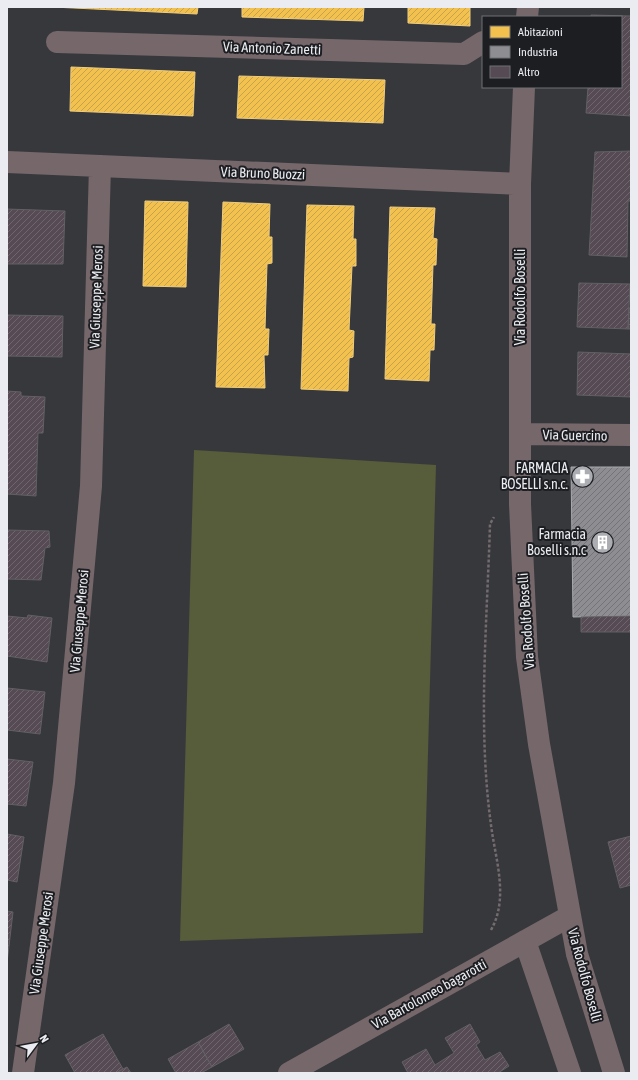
<svg xmlns="http://www.w3.org/2000/svg" width="638" height="1080" viewBox="0 0 638 1080" font-family="'Asap Condensed',sans-serif">
	<style>
		.pitch { fill: #575c3a }
		.homes { fill: url(#homes-hatch); stroke: #f0ce7f }
		.industry { fill: url(#industry-hatch); stroke: #a9aaae }
		.building { fill: url(#building-hatch); stroke: #626063 }
		.lines { fill: none; stroke-linecap: round; stroke-linejoin: round }
		.path { stroke: #736b6e; stroke-width: 2.5; stroke-dasharray: 3 2; stroke-linecap: butt }
		.minor { stroke: #76676a; stroke-width: 22 }
		.labels { text-anchor: middle; dominant-baseline: central; stroke-width: 4; stroke-linejoin: round; paint-order: stroke }
		.street-label { font-size: 14px; fill: #eaecf1; stroke: #1d1e22 }
		.poi-label { font-size: 14px; fill: #eaecf1; stroke: #1d1e22; text-anchor: end }
	</style>
	<defs>
		<pattern id="homes-hatch" width="6" height="6" patternUnits="userSpaceOnUse"><rect width="6" height="6" fill="#f2c14e"/><path d="M-1 1l2-2M0 6l6-6M5 7l2-2" fill="none" stroke="#c7a24c"/></pattern>
		<pattern id="industry-hatch" width="6" height="6" patternUnits="userSpaceOnUse"><rect width="6" height="6" fill="#8d8d92"/><path d="M-1 1l2-2M0 6l6-6M5 7l2-2" fill="none" stroke="#747478"/></pattern>
		<pattern id="building-hatch" width="6" height="6" patternUnits="userSpaceOnUse"><rect width="6" height="6" fill="#564b54"/><path d="M-1 1l2-2M0 6l6-6M5 7l2-2" fill="none" stroke="#6e656d"/></pattern>
	</defs>
	<rect width="100%" height="100%" fill="#37383c"/>
	<path class="pitch" d="M194,450l242,15 -13,468 -243,8z"/>
	<path class="homes" d="M53,7h145l-1,7z
		M242,7h122l-1,14 -121,-4z
		M408,7h62v19l-62,-3z
		M71,67l124,5 -2,44 -123,-5z
		M239,76l146,4 -2,43 -146,-5z
		M145,201l43,1 -2,85 -43,-1z
		M223,202l47,2 -1,33h3v26l-5,1 -2,65h4l-1,26h-4l1,33 -49,-1z
		M307,205l47,1 -1,33h3v27h-4l-3,64 5,1 -1,26 -4,1 -1,33 -47,-2z
		M390,207l45,1 -2,30 4,1 -1,26h-3l-2,59h4l-1,26h-4l-1,31 -44,-2z"/>
	<path class="industry" d="M571,467h60v149l-58,1z"/>
	<path class="building" d="M591,15l40,1v100l-45,-3 2,-26h33v-70h-30z
		M631,151v50h-3l-1,56 -38,-2 6,-103z
		M7,209l58,2 -2,53h-56z
		M579,283l51,1 -2,45 -51,-2z
		M629,308h2v21h-3z
		M7,315l56,1 -1,41 -55,-1z
		M578,352l53,2v43l-54,-2z
		M7,391l14,1v4l24,1 -2,36h-5l-2,63 -29,-2z
		M7,530l42,1 1,16 -5,1 -4,32 -34,-1z
		M28,615l24,3 -5,44 -40,-6v-40l20,2z
		M631,616v16h-50v-15z
		M7,688l38,4 -5,42 -33,-4z
		M7,759l26,3 -7,44 -19,-2z
		M7,834l17,3 -7,45 -10,-2z
		M631,836v49l-11,3 -12,-46z
		M7,911l6,1 -6,51z
		M229,1024l15,25 -32,18 -14,-25z
		M470,1024l10,18 -4,3 9,15 15,-8 9,14 -11,7h-90l-6,-11 24,-13 9,16 19,-12 -9,-15z
		M103,1034l20,35 -7,4h-41l-10,-18z
		M198,1042l14,25 -11,6h-25l-8,-14z
		M127,1067l4,6h-15l7,-4z"/>
	<g class="lines">
		<path class="path" d="M491,930c17,-30 6,-66 1,-98 -15,-101 -5,-206 -2,-308l4,-7"/>
		<path class="minor" d="M527,17l1,-10
			M57,42l407,12 19,-12
			M524,87l-4,97v320l7,153 12,87 38,210 37,119
			M7,162l513,22
			M520,434l111,1
			M525,941l45,132
			M23,1073l41,-290 27,-297 9,-320
			M289,1073l281,-157"/>
	</g>
	<defs>
		<symbol id="pharmacy-disc" viewBox="-11 -11 22 22"><circle r="9.5" fill="#abadb2" stroke="#1d1e22"/><path d="M-2-6h4v4h4v4h-4v4h-4v-4h-4v-4h4Z" fill="#fff"/></symbol>
		<symbol id="building-disc" viewBox="-11 -11 22 22"><circle r="9.5" fill="#abadb2" stroke="#1d1e22"/><path d="M-4-6H4V6H1V3H-1V6H-4ZM-2.5-4.3h1.7v1.8h-1.7ZM.8-4.3h1.7v1.8H.8ZM-2.5-1h1.7V.8h-1.7ZM.8-1h1.7V.8H.8Z" fill="#fff"/></symbol>
	</defs>
	<g fill-rule="evenodd">
		<use href="#pharmacy-disc" x="570" y="464" width="25" height="25"/>
		<use href="#building-disc" x="590" y="530" width="25" height="25"/>
	</g>
	<g class="labels">
		<g class="street-label">
			<text transform="translate(272 48) rotate(2)">Via Antonio Zanetti</text>
			<text transform="translate(263 173) rotate(2)">Via Bruno Buozzi</text>
			<text transform="translate(96 297) rotate(-88)">Via Giuseppe Merosi</text>
			<text transform="translate(520 297) rotate(-90)">Via Rodolfo Boselli</text>
			<text transform="translate(575 435) rotate(1)">Via Guercino</text>
			<text transform="translate(79 621) rotate(-85)">Via Giuseppe Merosi</text>
			<text transform="translate(526 621) rotate(-94)">Via Rodolfo Boselli</text>
			<text transform="translate(41 943) rotate(-82)">Via Giuseppe Merosi</text>
			<text transform="translate(585 975) rotate(75)">Via Rodolfo Boselli</text>
			<text transform="translate(429 994) rotate(-29)">Via Bartolomeo bagarotti</text>
		</g>
		<g class="poi-label">
			<text x="568" y="468">FARMACIA<tspan x="568" dy="16">BOSELLI s.n.c.</tspan></text>
			<text x="586" y="534">Farmacia<tspan x="586" dy="16">Boselli s.n.c</tspan></text>
		</g>
	</g>
	<rect width="638" height="1080" fill="none" stroke="#eaecf1" stroke-width="16"/>
	<rect x="482" y="16" width="140" height="72" fill="#1d1e22" stroke="#6f7075"/>
	<rect x="490" y="26" width="20" height="12" fill="#f2c14e" stroke="#6f7075"/>
	<text x="518" y="36" font-size="12" fill="#eaecf1">Abitazioni</text>
	<rect x="490" y="46" width="20" height="12" fill="#8d8d92" stroke="#6f7075"/>
	<text x="518" y="56" font-size="12" fill="#eaecf1">Industria</text>
	<rect x="490" y="66" width="20" height="12" fill="#564b54" stroke="#6f7075"/>
	<text x="518" y="76" font-size="12" fill="#eaecf1">Altro</text>
	<g transform="translate(36 1044) rotate(58)" stroke="#1d1e22" stroke-width="3" paint-order="stroke">
	<path d="M0-3L7 15L0 10L-7 15Z" fill="#eaecf1"/>
	<text y="-6" font-size="11" font-weight="bold" text-anchor="middle" fill="#eaecf1">N</text>
	</g>
</svg>
